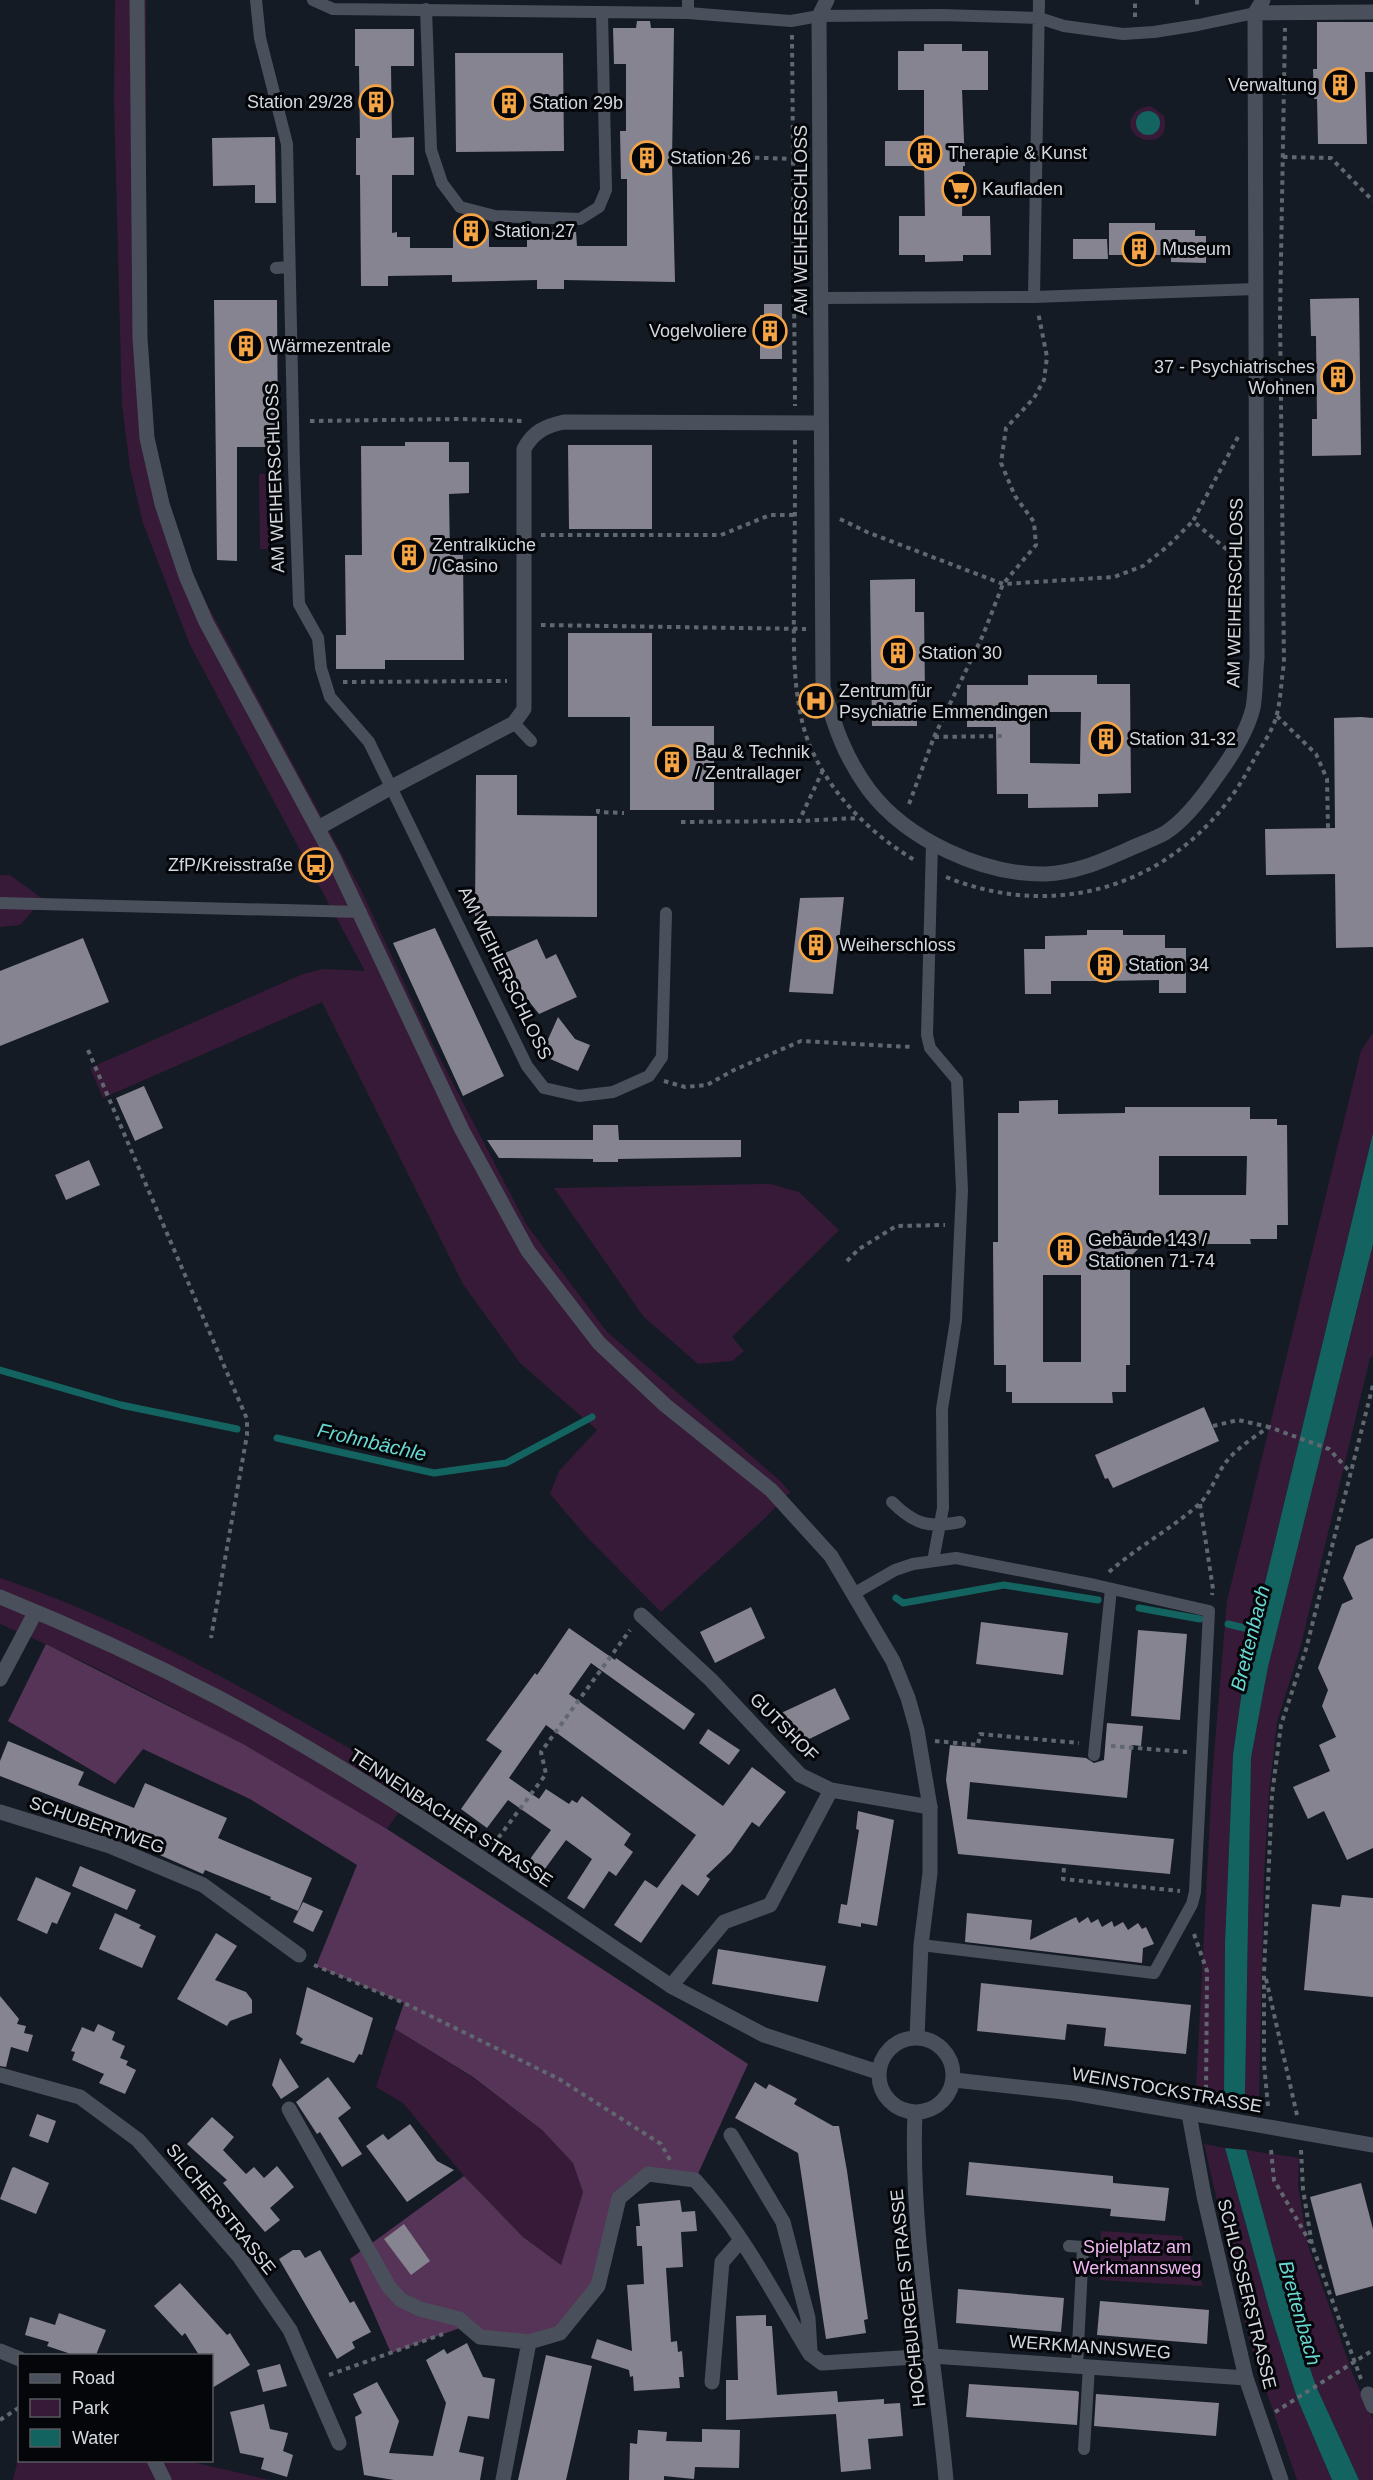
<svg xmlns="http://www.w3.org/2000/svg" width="1373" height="2480" viewBox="0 0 1373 2480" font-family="Arial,sans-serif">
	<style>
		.green { fill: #371a38 }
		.forest { fill: #563457 }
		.water { fill: #136361 }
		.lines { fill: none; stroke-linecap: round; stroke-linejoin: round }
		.stream { stroke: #136361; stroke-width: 7 }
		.building { fill: #868491; fill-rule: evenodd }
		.path { stroke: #61676f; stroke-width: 4; stroke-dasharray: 4.5 4.5; stroke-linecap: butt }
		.service { stroke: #49505b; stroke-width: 12 }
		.minor { stroke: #49505b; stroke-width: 15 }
		.tertiary { stroke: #49505b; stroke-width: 15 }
		.labels { text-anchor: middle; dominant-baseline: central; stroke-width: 6; stroke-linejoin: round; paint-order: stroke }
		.poi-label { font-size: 18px; fill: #d4d9df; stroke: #040609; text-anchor: start }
		.street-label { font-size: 18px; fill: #d4d9df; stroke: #040609 }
		.park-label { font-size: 18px; fill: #f1b7f2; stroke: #040609 }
		.water-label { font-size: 20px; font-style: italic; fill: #68d8d3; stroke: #040609 }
	</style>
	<rect width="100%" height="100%" fill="#151b24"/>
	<path class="green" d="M115,0h31v336l10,123 37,119 168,312 71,153 94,181 81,108 172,148 11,12 -26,27 -103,93 -76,-77 -35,-41 9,-23 38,-41 -77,-67 -57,-79 -141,-282 -219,96 -13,-30 213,-94 20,-5 42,2 -175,-326 -47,-122 -13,-55 -8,-64 -8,-302z
		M1151,106l13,10c10,39 -49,25 -30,-2 4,-6 10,-7 17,-8z
		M259,474h8l2,75h-9z
		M0,875h10l33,24 -23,26 -20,2z
		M1373,1033v100l-127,529 -13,93 -8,187 -1,151 -28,-3 16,-311 15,-178 134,-550z
		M770,1184l29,8 40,38 -107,107 12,14 -12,10 -34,3 -55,-48 -89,-128z
		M1373,1244v112l-3,2 -69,287 -24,77 -8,71 -5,81 -5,224 -14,-2 6,-338 17,-91z
		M0,1578c147,49 282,133 417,209l-30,42c-126,-74 -253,-148 -387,-205z
		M395,2029l77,48 70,53 31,33 10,29 -22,73 -38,-28 -59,-61 -61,-73 -27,-16z
		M1204,2144l21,4 45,164 27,86 35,82h-35l-46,-133z
		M1246,2150l53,8 -1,28 10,59 45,130 20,44v61h-14l-43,-94 -28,-82z
		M1101,2231l81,5 21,50 -103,-6z
		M19,2455l1,5 168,1 82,19h-257z"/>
	<path class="forest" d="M46,1644l197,100 144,85 361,235 -52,114 -48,-7 -30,25 -21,90 -38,46 -31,7 -47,-3 -13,-11 -77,28 -41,-94 114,-83 59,61 38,28 22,-73 -10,-29 -31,-33 -69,-53 -78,-48 9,-26 -88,-37 41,-101 -107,-66 -107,-50 -28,35 -107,-63z"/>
	<path class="water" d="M1136 123a12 12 0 1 1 24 0a12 12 0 1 1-24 0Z
		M1373,1133v111l-105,423 -17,91 -6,337 -21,-2 1,-151 8,-187 13,-93z
		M1225,2148l21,2 42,154 28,82 43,94h-27l-35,-82 -27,-86z"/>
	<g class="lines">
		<path class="stream" d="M0,1370l121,35 116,24
			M277,1438l157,35 72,-10 86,-46
			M896,1598l7,5 101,-18 94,15
			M1139,1608l61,11
			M1228,1624l33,8"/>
	</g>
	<path class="building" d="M637,21h13l1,7h23l-2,134 3,120 -111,-2v9h-27v-9l-85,2v-7l-64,1v10h-27l-1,-111h-4v-37h4l-1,-72h-4v-37h59v37h-23l1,72 22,-1v38h-22v58l5,-1v5h13v11h43v-18l36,-1v18h38v-15h49l1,14h50v-67h-6l-1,-48h6v-67h-12l-1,-36h23z
		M1317,22h56v50h-8l2,72h-49l-1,-45h-3l-1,-30h4z
		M924,44h38v7h26v39h-26l3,76h-2l-1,50h28l1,39h-28v6l-38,1v-7h-26v-39h26l-1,-50h-39v-25h39v-51h-26v-39h26z
		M455,53h108l1,98 -108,1z
		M275,137l1,66h-21v-18l-42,1 -1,-48z
		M1109,223h46v7h40v6h11v27l-35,-1v-7h-62z
		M1073,239h34l1,20h-35z
		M1359,298l2,157 -49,1v-37h5l-1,-83h-5l-1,-37z
		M214,300h63l1,147h-41v114l-20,-1z
		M764,304h18v55h-22v-44h4z
		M405,442h44v20h20v31l-20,1 1,61h13l1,105h-79v9h-49v-34h10l-1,-80h17l-1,-109h44z
		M568,445h84v84h-83z
		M915,579v33h9l1,81h-8v33h-45l-2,-146z
		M568,633h84v93h62v84h-84v-93h-62z
		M1028,675h69v9h33l1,109 -33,1v13l-70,1v-14h-31l-1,-67h-29v-42h61zM1030,712h51l-1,52 -50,-1z
		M1361,717l12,1v229l-37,1 -1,-74 -69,1 -1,-46 70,-1 -1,-110z
		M476,775h41v40l80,1v101l-122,-1z
		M844,897l-11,97 -44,-2 11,-94z
		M435,928l69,148 -41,20 -70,-153z
		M1087,930h36v5h42v13h21v45h-27v-13l-55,1h-53v13h-26l-1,-45h21v-13l42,-1z
		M83,938l26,64 -109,44v-75z
		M537,939l9,20 10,-5 21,43 -38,17 -15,-19 -19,-42z
		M558,1017l17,22 15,6 -12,26 -37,-16z
		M144,1086l19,42 -28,13 -19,-43z
		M1058,1100v14l67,-1v-6h125v12h27v6h10l1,100h-11v14h-27l1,5h-108l-13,13v108h-4v27h-14l1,11h-101v-11h-6v-27h-12l-1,-123h5v-129h21v-12zM1159,1156h88l-1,39h-87zM1043,1275h38v87h-38z
		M593,1125h25l1,15h122v17l-123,2v3h-25v-3l-94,-1 -12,-18h106z
		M89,1160l11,25 -34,15 -11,-25z
		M1204,1407l15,34 -106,47 -5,-10 -3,1 -10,-24z
		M1373,1538v310l-26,12 -23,-49 -16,8 -15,-32 37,-16 -11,-26 17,-8 -14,-31 6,-16 -10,-22 24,-64 11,-5 -10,-21 13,-32z
		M751,1607l14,31 -50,25 -15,-31z
		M981,1622l87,11 -5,42 -87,-11z
		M569,1628l46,32 1,-2 79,56 -11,16 -93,-67 -22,31 154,112 29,-39 34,25 -27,35 -7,-5 -21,30 -25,24 4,3 -12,17 -16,-12 -41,59 -27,-18 31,-45 12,8 39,-53 -150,-110 -37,53 30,21 7,-10 23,15 3,-4 5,3 5,-7 49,38 -7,11 9,7 -17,24 -7,-5 -25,38 -17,-11 25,-39 -26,-19 -27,37 -14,-11 26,-36 -43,-30 -21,28 -26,-19 41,-58 -16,-11 49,-67 2,2z
		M1138,1630l49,4 -7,86 -49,-4z
		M835,1688l15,31 -55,27 -16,-32z
		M1107,1723l36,3 -2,20 -9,-1 -5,53 -157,-16 -3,37 207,20 -4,35 -212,-20 -12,-74 4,-35 136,13 8,5 10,-3z
		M708,1729l32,21 -11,15 -30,-22z
		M8,1741l76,31 -6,13 56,23 11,-25 82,35 -9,20 94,40 -14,33 -28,-12 1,-2 -66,-27 -2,4 -82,-36 5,-13 -126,-49v-15z
		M858,1811l36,9 -17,106 -16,-3v4l-23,-4 3,-19 6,1 12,-75 -3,-1z
		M80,1866l56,24 -9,20 -55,-24z
		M36,1877l35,16 -14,31 -5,-2 -5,12 -30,-14z
		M1342,1895l31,3v99l-69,-7 8,-86 28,3z
		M303,1902l20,9 -10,21 -20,-10z
		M115,1913l26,12 -2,3 17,8 -14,32 -43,-19z
		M967,1913l65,7 -2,20 46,-23 3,6 9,-6 3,6 7,-4 4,8 10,-6 2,6 9,-5 5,8 10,-7 4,6 4,-2 8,17 -11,4 -1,15 -177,-21z
		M216,1933l21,13 -22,34 31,12 6,8v13l-22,8 -3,5 -50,-27z
		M718,1949l108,17 -8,36 -106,-18z
		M981,1983l210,22 -5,49 -82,-8 2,-18 -39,-4 -2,16 -88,-9z
		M307,1987l66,31 -11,37 -3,-1 -5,9 -54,-20 3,-4 -7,-5z
		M0,1996l19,23 -2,5 9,2 -2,7 9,2 -5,17 -17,-5 -5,20 -6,-1z
		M98,2024l17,8 -3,8 13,6 -5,12 8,3 -2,4 10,5 -11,24 -26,-11 5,-9 -32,-14 3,-8 -4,-1 11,-24 12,5z
		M280,2058l19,29 -18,12 -9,-14z
		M328,2077l23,31 -13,10 24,36 -20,13 -22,-35 -3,2 -21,-32z
		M755,2082l11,7 3,-5 28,15 -3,5 39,22h6l8,45 21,148 -4,1 2,13 -40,6 -28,-186 -63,-35z
		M37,2114l19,7 -8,22 -19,-7z
		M212,2117l22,20 -11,13 23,24 8,-7 10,11 13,-12 17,21 -24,21 10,12 -15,12 -42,-49 4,-3 -40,-36z
		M410,2124l27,37 17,9 -47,32 -41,-56 17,-12 5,6z
		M969,2162l144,14v7l56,5 -4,33 -55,-5 1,-7 -145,-14z
		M14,2167l35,16 -13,31 -36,-15 12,-31z
		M1361,2183l12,46v57l-37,10 -26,-99z
		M680,2200l2,12 13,-1 2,20 -16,1 2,35 -17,1 5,74 6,-1 1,11 4,-1 2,26h-5l1,11 -46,3 -1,-15 -3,1 -1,-7 -38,-12 6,-19 35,12 -5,-66 17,-1 -2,-38h-5l-1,-20h4l-2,-22z
		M404,2224l26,37 -19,14 -27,-36z
		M293,2250h7l5,8 15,-8 30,53 4,-2 17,31 -19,10 3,6 -18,11 -58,-100z
		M180,2283l47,52 3,-2 20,32 -38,23v-33h-13l-14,-22 -3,3 -28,-30z
		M958,2289l106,9 -3,34 -105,-9z
		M1100,2301l109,9 -2,34 -110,-9z
		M59,2313l47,17 -10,25h-22l-27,-9 2,-4 -24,-7 5,-18 25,8z
		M766,2315v11h6l5,69 60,-4 1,11 46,-3v5l16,-1 3,33 -35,3 3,30 -30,3 -5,-58 -110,6v-40h12l-2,-64z
		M467,2343l16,34 12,2 -6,40 -21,-3 -9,36 25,5 -4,23h-86l-30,-5 -9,-58 7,-4 -9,-19 24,-12 22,39 -10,32 44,3 13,-53 -20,-43 18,-11 3,5z
		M546,2355l46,11 -26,114h-48z
		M280,2364l7,22 -24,6 -6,-22z
		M969,2384l108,7 2,1 -2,33 -111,-8z
		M1096,2394l123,9 -3,33 -122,-10z
		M264,2404l6,25 18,4 -5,18 10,4 -6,22 -26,-8 3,-11 -24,-5 -10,-41z
		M702,2429l38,1 -1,38 -44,-1 -1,12 -30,-3v4h-35l1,-37 7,1 1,-14 29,2 -1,9 36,1z"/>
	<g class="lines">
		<path class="path" d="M1197,0v9
			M1135,17v-17
			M792,35l3,371
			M674,155l121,4
			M1283,157l48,1 42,43
			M310,421l149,-2 65,2
			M1238,437l-45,84 45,38
			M795,440c0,49 0,98 -1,147 0,48 -3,108 14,154 20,51 61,92 108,120
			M840,519l27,13 136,52 111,-7 29,-11 25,-20 25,-25
			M541,535h180l49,-20h25
			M541,625l265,4
			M343,682l164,-1
			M1277,716l39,38 11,25 1,49
			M934,737l49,-102 20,-51 33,-39 -2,-23 -19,-26 -14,-33 5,-35 28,-30 10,-18 3,-23 -9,-45
			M823,770l-24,51 59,-3
			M909,804l25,-67 68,-1
			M598,809v3l26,1
			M681,822l118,-1
			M946,877c121,49 246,1 306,-114 8,-15 21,-32 25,-49 4,-16 4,-33 7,-50l-4,-348 5,-288
			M88,1050l159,369v16l-36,203
			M664,1081l21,6 22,-2 27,-15 67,-29 111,6
			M847,1261l12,-12 37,-23 49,-1
			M1213,1426l25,-6 31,7
			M1200,1504l13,85 -1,6
			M1109,1572c28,-25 61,-42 89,-67 12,-10 18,-30 28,-43 11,-14 28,-25 43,-35l60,22 22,24
			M935,1741l43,4 2,-11 99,9
			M1111,1746l76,6
			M493,1845l53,-71 -5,-22 89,-122
			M1064,1868l-1,11 117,12
			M1194,1934l13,37 -1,127
			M314,1965l90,38 155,76 102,65 9,16
			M1266,1979l31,136
			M1268,2106l-4,-42v-91l8,-178 9,-70 25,-76 67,-264
			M1271,2150l3,30 36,62
			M1301,2150l2,39 9,56 49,134
			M329,2375l114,-41
			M1275,2412l98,-62
			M0,2420l20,-13"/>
		<path class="service" d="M256,0l4,38 27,106 7,323 5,137 19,34 3,30 9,29 39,45 158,324 17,22 35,8 34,-4 36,-16 13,-19 4,-144
			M313,0l20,9 355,4 103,8 28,-5 122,-1 98,3 25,8 59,8 31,-2 44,-7 57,-12
			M688,0v13
			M426,9l5,141 11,33 18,24 35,9 85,3 19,-12 7,-17 -4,-176
			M276,268l13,-1
			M1034,297l5,-297
			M821,298l213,-1 221,-8
			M514,723l17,18
			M932,844l-5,191 3,13 27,32 5,110 -6,130 -14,89 1,99 -10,53
			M0,903l361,9
			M892,1502c23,23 37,26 68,20
			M855,1593l40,-23 18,-6 43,-6 139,27 114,26 -14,281 -3,12 -38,69 -233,-28
			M1094,1755l17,-166
			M1069,2246l14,1 -6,119
			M1084,2449l5,-83"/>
		<path class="minor" d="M827,0l-8,16 4,671c12,40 21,69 46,103 38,50 114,85 176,84 33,-1 61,-15 91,-28 9,-4 20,-8 29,-13 19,-12 39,-38 52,-57 14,-19 30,-44 36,-68 3,-16 2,-34 4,-50l-2,-645 8,-13
			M1255,13l118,-1
			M318,828l74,-41 122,-64 10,-14v-260c9,-17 21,-23 40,-27l256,1
			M641,1615l70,65 89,95 31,15 99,17
			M0,1679l35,-66
			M0,1812l110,34 93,39 96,70
			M671,1986l53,-64 46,-17 61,-115
			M0,2075l80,22 58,43 101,116 51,74 49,113
			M289,2109l100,178 12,13 19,9 39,10 21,18 49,5 31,-9 38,-47 21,-88 29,-24 47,6c47,51 79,115 115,174l12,9 110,-7 314,22
			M1189,2114l15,82 42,182 35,102
			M731,2135l52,87 25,96 2,33
			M0,2351l20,8
			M712,2382l10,-120 19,-22
			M1368,2394l5,12
			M154,2460l10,20
			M503,2480l26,-138"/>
		<path class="tertiary" d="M137,0l3,338 7,100 15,66 24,72 20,46 127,235 129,273 66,121 71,92 66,62 106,85 60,66 62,105 15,37 9,32 13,77v66l-9,72 -4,92
			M0,1597c74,30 148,64 219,101 158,84 304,189 452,288l93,49 114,37
			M879 2075a37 37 0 1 1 74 0a37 37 0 1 1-74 0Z
			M954,2080l119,13 300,52
			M915,2112c-5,123 20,246 31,368"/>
	</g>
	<defs>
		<symbol id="building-ring" viewBox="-11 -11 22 22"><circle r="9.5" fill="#040609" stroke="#f4a345" stroke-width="1.5"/><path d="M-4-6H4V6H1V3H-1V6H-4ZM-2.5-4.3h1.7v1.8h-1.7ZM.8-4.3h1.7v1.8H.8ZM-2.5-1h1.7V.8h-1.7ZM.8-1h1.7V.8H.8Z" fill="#f4a345"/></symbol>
		<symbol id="supermarket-ring" viewBox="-11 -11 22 22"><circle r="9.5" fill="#040609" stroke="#f4a345" stroke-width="1.5"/><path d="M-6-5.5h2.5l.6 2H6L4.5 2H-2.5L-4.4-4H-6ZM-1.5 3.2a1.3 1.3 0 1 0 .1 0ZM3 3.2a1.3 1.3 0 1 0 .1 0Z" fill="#f4a345"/></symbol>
		<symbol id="hospital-ring" viewBox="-11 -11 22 22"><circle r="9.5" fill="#040609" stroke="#f4a345" stroke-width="1.5"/><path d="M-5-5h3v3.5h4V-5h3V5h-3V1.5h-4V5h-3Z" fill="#f4a345"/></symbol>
		<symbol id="bus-ring" viewBox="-11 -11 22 22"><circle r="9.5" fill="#040609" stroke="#f4a345" stroke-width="1.5"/><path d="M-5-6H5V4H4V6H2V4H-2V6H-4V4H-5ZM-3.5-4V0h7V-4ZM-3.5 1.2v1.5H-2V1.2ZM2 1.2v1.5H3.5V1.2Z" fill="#f4a345"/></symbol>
	</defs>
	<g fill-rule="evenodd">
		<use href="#building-ring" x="1321" y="66" width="38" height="38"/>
		<use href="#building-ring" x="357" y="83" width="38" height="38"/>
		<use href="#building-ring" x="490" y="84" width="38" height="38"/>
		<use href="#building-ring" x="906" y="134" width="38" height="38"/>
		<use href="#building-ring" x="628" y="139" width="38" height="38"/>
		<use href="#supermarket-ring" x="940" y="170" width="38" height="38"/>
		<use href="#building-ring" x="452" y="212" width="38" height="38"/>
		<use href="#building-ring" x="1120" y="230" width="38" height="38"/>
		<use href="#building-ring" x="751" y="312" width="38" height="38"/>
		<use href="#building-ring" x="227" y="327" width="38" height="38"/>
		<use href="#building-ring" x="1319" y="358" width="38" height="38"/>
		<use href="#building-ring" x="390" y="536" width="38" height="38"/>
		<use href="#building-ring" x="879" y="634" width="38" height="38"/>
		<use href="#hospital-ring" x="797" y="682" width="38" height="38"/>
		<use href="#building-ring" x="1087" y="720" width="38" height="38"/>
		<use href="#building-ring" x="653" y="743" width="38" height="38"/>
		<use href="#bus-ring" x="297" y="846" width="38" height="38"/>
		<use href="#building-ring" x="797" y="926" width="38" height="38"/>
		<use href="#building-ring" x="1086" y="946" width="38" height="38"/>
		<use href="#building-ring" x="1046" y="1231" width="38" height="38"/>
	</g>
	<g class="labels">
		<g class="poi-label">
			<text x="1317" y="85" text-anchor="end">Verwaltung</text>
			<text x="353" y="102" text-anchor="end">Station 29/28</text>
			<text x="532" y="103">Station 29b</text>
			<text x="948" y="153">Therapie &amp; Kunst</text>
			<text x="670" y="158">Station 26</text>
			<text x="982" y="189">Kaufladen</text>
			<text x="494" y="231">Station 27</text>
			<text x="1162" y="249">Museum</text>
			<text x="747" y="331" text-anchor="end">Vogelvoliere</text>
			<text x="269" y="346">Wärmezentrale</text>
			<text x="1315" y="367" text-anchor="end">37 - Psychiatrisches<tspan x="1315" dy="21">Wohnen</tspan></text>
			<text x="432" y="545">Zentralküche<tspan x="432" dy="21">/ Casino</tspan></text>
			<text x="921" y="653">Station 30</text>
			<text x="839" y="691">Zentrum für<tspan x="839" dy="21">Psychiatrie Emmendingen</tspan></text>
			<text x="1129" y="739">Station 31-32</text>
			<text x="695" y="752">Bau &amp; Technik<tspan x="695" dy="21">/ Zentrallager</tspan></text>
			<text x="293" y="865" text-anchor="end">ZfP/Kreisstraße</text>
			<text x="839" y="945">Weiherschloss</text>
			<text x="1128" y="965">Station 34</text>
			<text x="1088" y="1240">Gebäude 143 /<tspan x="1088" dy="21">Stationen 71-74</tspan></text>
		</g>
		<g class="street-label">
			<text transform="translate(801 220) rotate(-90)">AM WEIHERSCHLOSS</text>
			<text transform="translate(275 478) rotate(-92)">AM WEIHERSCHLOSS</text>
			<text transform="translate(1235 593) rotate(-89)">AM WEIHERSCHLOSS</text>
			<text transform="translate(505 973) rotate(64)">AM WEIHERSCHLOSS</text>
			<text transform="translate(784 1727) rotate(45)">GUTSHOF</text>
			<text transform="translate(451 1818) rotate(33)">TENNENBACHER STRASSE</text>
			<text transform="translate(97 1825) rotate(19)">SCHUBERTWEG</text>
			<text transform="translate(1167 2090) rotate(10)">WEINSTOCKSTRASSE</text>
			<text transform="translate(221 2209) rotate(51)">SILCHERSTRASSE</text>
			<text transform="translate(1247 2294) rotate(76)">SCHLOSSERSTRASSE</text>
			<text transform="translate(908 2298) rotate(-96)">HOCHBURGER STRASSE</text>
			<text transform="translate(1090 2347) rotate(4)">WERKMANNSWEG</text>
		</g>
		<g class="park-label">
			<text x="1137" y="2247">Spielplatz am<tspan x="1137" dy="21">Werkmannsweg</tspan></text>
		</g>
		<g class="water-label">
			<text transform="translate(372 1442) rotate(13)">Frohnbächle</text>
			<text transform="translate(1250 1638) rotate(-76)">Brettenbach</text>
			<text transform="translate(1300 2313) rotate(74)">Brettenbach</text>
		</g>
	</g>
	<rect x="18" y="2354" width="195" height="108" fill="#040609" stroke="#575a5f" stroke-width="1.5"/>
	<rect x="30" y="2374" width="30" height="9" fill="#49505b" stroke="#575a5f" stroke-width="1.5"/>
	<text x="72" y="2384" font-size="18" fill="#d4d9df">Road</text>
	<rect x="30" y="2399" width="30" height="18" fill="#371a38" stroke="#575a5f" stroke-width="1.5"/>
	<text x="72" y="2414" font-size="18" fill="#d4d9df">Park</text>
	<rect x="30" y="2429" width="30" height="18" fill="#136361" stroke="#575a5f" stroke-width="1.5"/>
	<text x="72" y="2444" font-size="18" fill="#d4d9df">Water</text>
</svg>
